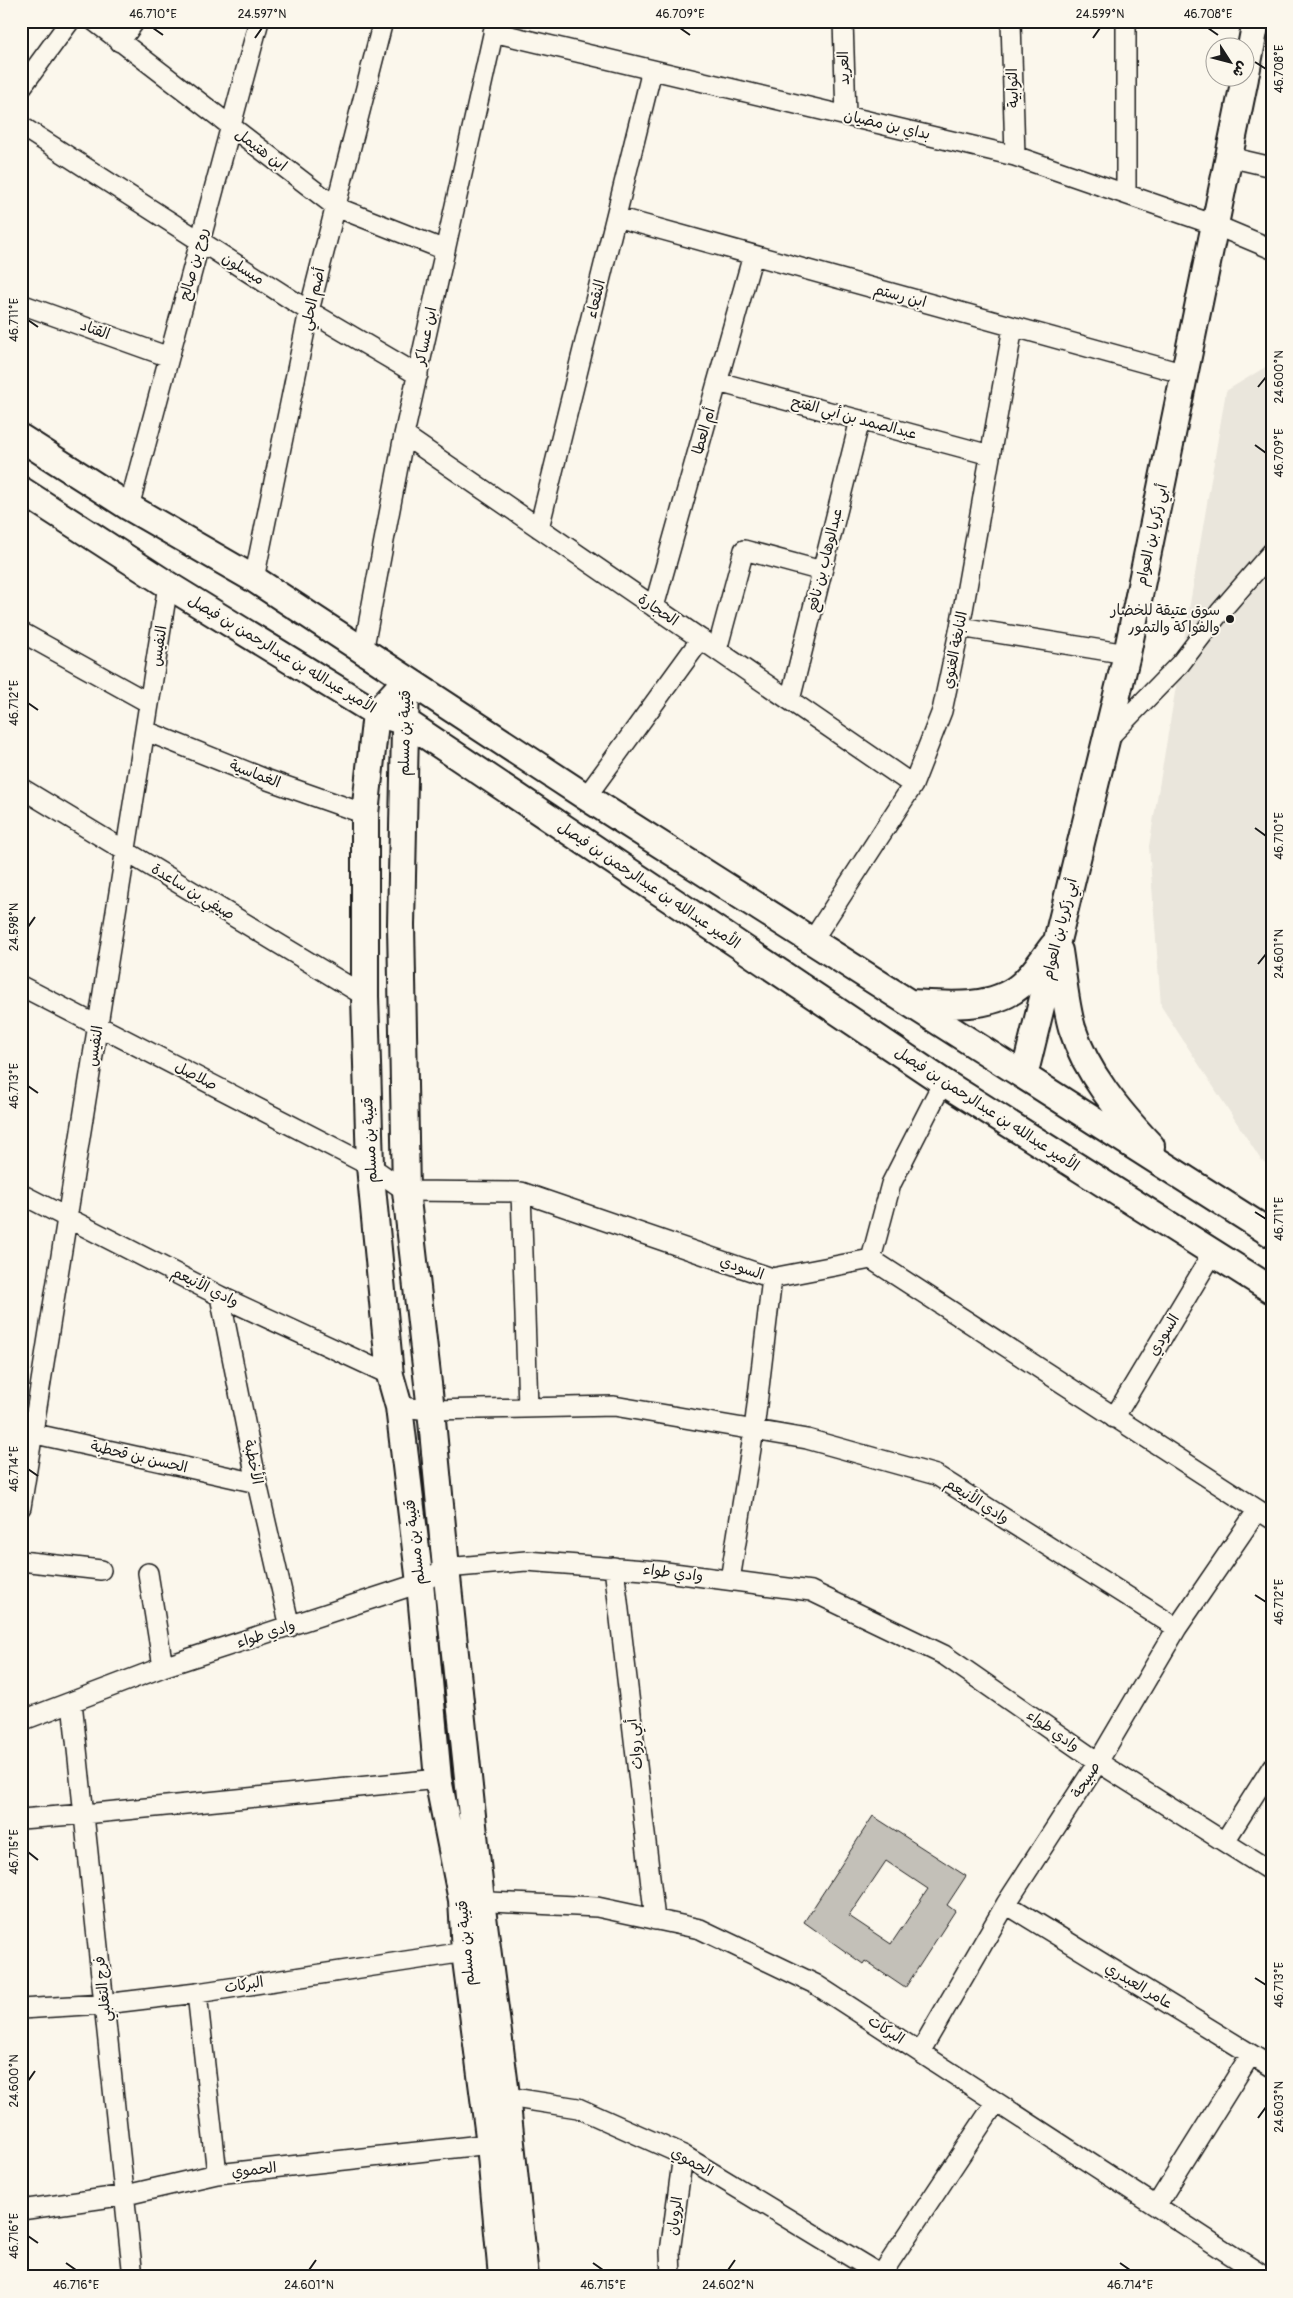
<svg xmlns="http://www.w3.org/2000/svg" width="1293" height="2298" viewBox="0 0 1293 2298" font-family="Pangolin,'Playpen Sans Arabic',sans-serif">
	<style>
		.built { fill: #eae6dc }
		.building { fill: #c3c0b8; stroke: #1c1c1c; fill-rule: evenodd }
		.lines { fill: none; stroke-linecap: round; stroke-linejoin: round }
		.street-casing { stroke: #1c1c1c; stroke-width: 22 }
		.secondary-casing { stroke: #1c1c1c; stroke-width: 30 }
		.street { stroke: #fbf7ec; stroke-width: 19 }
		.secondary { stroke: #fbf7ec; stroke-width: 26 }
		.ticks { fill: none; stroke: #1c1c1c; stroke-width: 2 }
		.poi-dot { fill: #1c1c1c; stroke: #fbf7ec; stroke-width: 2 }
		.labels { text-anchor: middle; dominant-baseline: central; stroke-width: 4; stroke-linejoin: round; paint-order: stroke }
		.street-label { font-size: 15px; fill: #1c1c1c; stroke: #fbf7ec }
		.poi-label { font-size: 15px; fill: #1c1c1c; stroke: #fbf7ec; text-anchor: end }
		.neatline { fill: none; stroke: #1c1c1c; stroke-width: 2 }
		.ticks-label { font-size: 12px; text-anchor: middle; fill: #1c1c1c }
	</style>
	<rect width="100%" height="100%" fill="#fbf7ec"/>
	<filter id="ink" filterUnits="userSpaceOnUse"><feTurbulence type="fractalNoise" baseFrequency=".02" numOctaves="2"/><feDisplacementMap in="SourceGraphic" scale="10" xChannelSelector="R" yChannelSelector="G"/><feConvolveMatrix kernelMatrix="1 2 1 2 8 2 1 2 1" color-interpolation-filters="sRGB"/></filter>
	<g filter="url(#ink)">
		<path class="built" d="M1272,363v804l-11,-7 -100,-154 -12,-160 77,-455z"/>
		<path class="building" d="M873,1816l93,60 -19,29 8,6 -50,77 -40,-27 -2,3 -59,-42zM886,1861l42,28 -37,55 -42,-28z"/>
		<g class="lines">
			<defs>
				<path id="street" d="M94,21l242,186 109,43
					M843,21l3,95
					M1011,21l4,135
					M493,32l522,124 200,69 57,24
					M120,42l15,-21
					M21,88l49,-67
					M21,126l288,185 109,64
					M1229,157l43,10
					M1126,193v-172
					M616,217l569,157
					M21,304l148,53
					M718,382l272,73
					M404,435l509,350
					M129,507l130,-486
					M539,528l113,-458
					M254,579l55,-268 74,-290
					M654,607l99,-352
					M960,627l167,27
					M21,632l128,71
					M717,650l27,-100 78,21
					M363,652l41,-217 92,-414
					M790,700l70,-280
					M146,731l122,49 97,34
					M1106,740l74,-76 40,-52 52,-60
					M21,788l344,208
					M586,797l115,-158
					M812,941l101,-156 29,-74 18,-84 53,-300
					M21,986l349,180 36,25 115,1 251,86 99,-19 401,260
					M521,1192l7,215
					M21,1194l199,102 170,79
					M871,1259l20,-75 52,-102
					M220,1296l37,187 33,144
					M399,1407l32,3 183,-4 193,33 129,36 241,153
					M1114,1418l99,-165
					M22,1431l235,52
					M21,1507l147,-922
					M21,1561l80,9
					M614,1567l41,353
					M148,1573l15,94
					M730,1580l24,-150 18,-152
					M72,1702l61,575
					M21,1721l142,-54 257,-84 26,-15 80,-7 132,10 153,20 133,64 154,107 174,110
					M21,1819l64,-5 353,-35
					M1225,1841l47,-74
					M470,1901l127,6 103,22 115,55 450,293
					M1006,1904l266,163
					M197,1993l20,181
					M21,2009l83,-5 93,-11 268,-41
					M920,2052l86,-148 92,-142 79,-134 80,-117
					M495,2095l83,13 105,47 201,122
					M1156,2206l95,-152
					M21,2210l105,-15 91,-21 273,-30
					M881,2275l115,-173
					M671,2277l-1,-25 13,-97"/>
				<path id="secondary" d="M1246,73l10,-52
					M21,438l108,69 125,72 332,218 686,437
					M21,490l147,95 208,128 30,9 537,360 329,208
					M406,680l-30,33 -11,101v182l5,170 20,209 9,32 21,176 18,196 24,121 3,52 25,192 12,133
					M406,680l-5,245 5,266 25,219 15,158 35,333 25,194 19,182
					M1059,951c4,25 6,52 13,77 14,45 47,84 79,118
					M912,1003c35,2 80,7 109,-18 12,-10 22,-26 32,-39
					M1024,1076l103,-422 118,-576"/>
			</defs>
			<use href="#street" class="street-casing"/>
			<use href="#secondary" class="secondary-casing"/>
			<use href="#street" class="street"/>
			<use href="#secondary" class="secondary"/>
		</g>
	</g>
	<path class="ticks" d="M153,28l10,7M680,28l10,7M1208,28l10,7M255,38l7,-10M1093,38l7,-10M1255,62l11,7M28,320l10,7M1258,387l8,-10M1255,445l11,8M28,703l10,7M1255,828l11,8M28,927l7,-10M1258,964l8,-10M28,1086l10,7M1255,1212l11,7M28,1469l10,7M1255,1595l11,7M28,1852l10,8M1255,1978l11,7M28,2081l7,-10M1258,2118l8,-11M28,2236l10,7M66,2263l10,7M593,2263l10,7M1120,2263l10,7M309,2270l7,-10M728,2270l7,-10"/>
	<circle class="poi-dot" cx="1230" cy="619" r="5"/>
	<g class="labels">
		<g class="street-label">
			<text transform="translate(844 68) rotate(-92)">العريد</text>
			<text transform="translate(1013 88) rotate(-92)">الثوابية</text>
			<text transform="translate(887 125) rotate(13)">بداي بن مضيان</text>
			<text transform="translate(261 150) rotate(37)">ابن هتيمل</text>
			<text transform="translate(194 264) rotate(-75)">روح بن صالح</text>
			<text transform="translate(243 269) rotate(32)">ميسلون</text>
			<text transform="translate(900 296) rotate(15)">ابن رستم</text>
			<text transform="translate(313 299) rotate(-77)">أضم الحلي</text>
			<text transform="translate(596 299) rotate(-76)">النقعاء</text>
			<text transform="translate(95 330) rotate(20)">القتاد</text>
			<text transform="translate(426 336) rotate(-78)">ابن عساكر</text>
			<text transform="translate(854 418) rotate(15)">عبدالصمد بن أبي الفتح</text>
			<text transform="translate(704 431) rotate(-74)">أم العطا</text>
			<text transform="translate(1152 535) rotate(-78)">أبي زكريا بن العوام</text>
			<text transform="translate(825 560) rotate(-76)">عبدالوهاب بن نافع</text>
			<text transform="translate(658 610) rotate(34)">الحجارة</text>
			<text transform="translate(159 646) rotate(-81)">النفيس</text>
			<text transform="translate(955 650) rotate(-79)">النابغة الغنوي</text>
			<text transform="translate(282 654) rotate(31)">الأمير عبدالله بن عبدالرحمن بن فيصل</text>
			<text transform="translate(405 733) rotate(-89)">قتيبة بن مسلم</text>
			<text transform="translate(255 774) rotate(21)">الغماسية</text>
			<text transform="translate(649 885) rotate(34)">الأمير عبدالله بن عبدالرحمن بن فيصل</text>
			<text transform="translate(193 892) rotate(31)">صيفي بن ساعدة</text>
			<text transform="translate(1060 929) rotate(-76)">أبي زكريا بن العوام</text>
			<text transform="translate(95 1046) rotate(-81)">النفيس</text>
			<text transform="translate(196 1076) rotate(27)">صلاصل</text>
			<text transform="translate(987 1109) rotate(33)">الأمير عبدالله بن عبدالرحمن بن فيصل</text>
			<text transform="translate(370 1140) rotate(-93)">قتيبة بن مسلم</text>
			<text transform="translate(742 1268) rotate(19)">السودي</text>
			<text transform="translate(205 1287) rotate(26)">وادي الأنيعم</text>
			<text transform="translate(1164 1335) rotate(-59)">السودي</text>
			<text transform="translate(139 1457) rotate(13)">الحسن بن قحطبة</text>
			<text transform="translate(253 1462) rotate(79)">الأخطبة</text>
			<text transform="translate(977 1501) rotate(32)">وادي الأنيعم</text>
			<text transform="translate(415 1542) rotate(-97)">قتيبة بن مسلم</text>
			<text transform="translate(673 1573) rotate(7)">وادي طواء</text>
			<text transform="translate(266 1634) rotate(-18)">وادي طواء</text>
			<text transform="translate(1053 1731) rotate(35)">وادي طواء</text>
			<text transform="translate(635 1744) rotate(-97)">أبي رواث</text>
			<text transform="translate(1086 1780) rotate(-57)">صبيحة</text>
			<text transform="translate(466 1943) rotate(-95)">قتيبة بن مسلم</text>
			<text transform="translate(244 1985) rotate(-9)">البركات</text>
			<text transform="translate(1139 1986) rotate(31)">عامر العبدري</text>
			<text transform="translate(103 1989) rotate(-96)">فرج التغلبي</text>
			<text transform="translate(886 2030) rotate(33)">البركات</text>
			<text transform="translate(692 2162) rotate(29)">الحموي</text>
			<text transform="translate(254 2170) rotate(-6)">الحموي</text>
			<text transform="translate(675 2216) rotate(-82)">الرويان</text>
		</g>
		<g class="poi-label">
			<text x="1220" y="610">سوق عتيقة للخضار<tspan x="1220" dy="17">والفواكة والتمور</tspan></text>
		</g>
	</g>
	<rect width="1293" height="2298" fill="none" stroke="#fbf7ec" stroke-width="55"/>
	<g transform="translate(1230 62) rotate(126)"><circle r="24" fill="#fbf7ec" stroke="#a29f99"/>
	<path d="M0-4L9 19L0 12L-9 19Z" fill="#1c1c1c"/>
	<text y="-8" font-size="14" font-weight="bold" text-anchor="middle" fill="#1c1c1c">ش</text>
	</g>
	<rect x="28" y="28" width="1238" height="2242" class="neatline"/>
	<g class="ticks-label">
		<text x="153" y="18">46.710°E</text>
		<text x="262" y="18">24.597°N</text>
		<text x="680" y="18">46.709°E</text>
		<text x="1100" y="18">24.599°N</text>
		<text x="1208" y="18">46.708°E</text>
		<text transform="translate(1279 69) rotate(-90)" y="4">46.708°E</text>
		<text transform="translate(14 320) rotate(-90)" y="4">46.711°E</text>
		<text transform="translate(1279 377) rotate(-90)" y="4">24.600°N</text>
		<text transform="translate(1279 453) rotate(-90)" y="4">46.709°E</text>
		<text transform="translate(14 703) rotate(-90)" y="4">46.712°E</text>
		<text transform="translate(1279 836) rotate(-90)" y="4">46.710°E</text>
		<text transform="translate(14 927) rotate(-90)" y="4">24.598°N</text>
		<text transform="translate(1279 954) rotate(-90)" y="4">24.601°N</text>
		<text transform="translate(14 1086) rotate(-90)" y="4">46.713°E</text>
		<text transform="translate(1279 1219) rotate(-90)" y="4">46.711°E</text>
		<text transform="translate(14 1469) rotate(-90)" y="4">46.714°E</text>
		<text transform="translate(1279 1602) rotate(-90)" y="4">46.712°E</text>
		<text transform="translate(14 1852) rotate(-90)" y="4">46.715°E</text>
		<text transform="translate(1279 1985) rotate(-90)" y="4">46.713°E</text>
		<text transform="translate(14 2081) rotate(-90)" y="4">24.600°N</text>
		<text transform="translate(1279 2107) rotate(-90)" y="4">24.603°N</text>
		<text transform="translate(14 2236) rotate(-90)" y="4">46.716°E</text>
		<text x="76" y="2289">46.716°E</text>
		<text x="309" y="2289">24.601°N</text>
		<text x="603" y="2289">46.715°E</text>
		<text x="728" y="2289">24.602°N</text>
		<text x="1130" y="2289">46.714°E</text>
	</g>
</svg>
